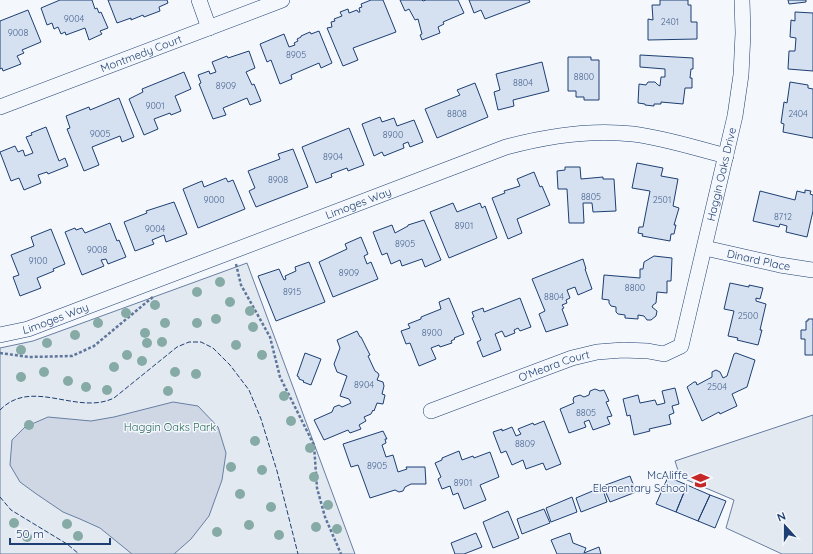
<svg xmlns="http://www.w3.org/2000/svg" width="813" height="554" viewBox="0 0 813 554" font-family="Quicksand,sans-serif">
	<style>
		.green { fill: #e3e9f0; stroke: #687fa3 }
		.water { fill: #cfd7e4; stroke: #687fa3 }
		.building { fill: #d5e0f0; stroke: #1d3f73 }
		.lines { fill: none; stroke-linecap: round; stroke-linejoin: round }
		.minor-casing { stroke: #1d3f73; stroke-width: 16 }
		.path { stroke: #5e769c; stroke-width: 2.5; stroke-dasharray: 3 2; stroke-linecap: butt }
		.minor { stroke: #f4f7fb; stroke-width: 15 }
		.fence { stroke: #1d3f73; stroke-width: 1; stroke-dasharray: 5 2; stroke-linecap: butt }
		.tree { fill: #86aba6 }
		.labels { text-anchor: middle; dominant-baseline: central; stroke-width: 3; stroke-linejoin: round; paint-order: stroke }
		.number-label { font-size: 9px; fill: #4b6792 }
		.street-label { font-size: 11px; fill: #1d3f73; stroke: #f4f7fb }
		.park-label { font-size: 11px; fill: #2c6c60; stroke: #f4f7fb }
		.poi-label { font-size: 11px; fill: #1d3f73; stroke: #f4f7fb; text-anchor: end }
	</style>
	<rect width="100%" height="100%" fill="#f4f7fb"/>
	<path class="green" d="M247,263l108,291h-355v-206l33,-7z
		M813,415v139h-31l-56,-26 8,-28 -54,-23 -5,-16z"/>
	<path class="water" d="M173,402l25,4 20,21 8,26 -4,27 -13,36 -18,23 -17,15h-42l-32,-26 -20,-9 -17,-7 -28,-19 -15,-11 -10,-17 2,-25 13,-13 23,-10 43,4 23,-4z"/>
	<path class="building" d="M60,0h32l3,9 2,-1 2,5 2,-1 7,16 -8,3 2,3 -13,6 -4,-12 -19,7 -1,-3 -4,2 -3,-7 -4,2 -2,-6 -5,2 -6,-17z
		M108,0h59l1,3 -9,4 1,4 -16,6 -1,-2 -12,5v-2l-14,5z
		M371,0h12l13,32 -43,16 5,12 -15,6 -16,-38 5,-1 -1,-5 4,-1 -1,-2 8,-3 -2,-4 8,-3 1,4 8,-3 1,2h2l-1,-4 3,-1 -1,-3z
		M400,0h22l1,1 3,-1h32l6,13 -21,9 1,2 -6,3 2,6 -18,7 -2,-5 2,-1 -4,-15 -3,1 -6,-11 -4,2z
		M469,0h60l1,2 -45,17 -4,-9 -7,3z
		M660,0h28v5h3v17h6v17l-49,1v-21l5,1 -1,-15h8z
		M788,0h18v2l-17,2z
		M28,10l13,32 -19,8 2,3 -7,3 4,8 -18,7 -1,-3 -2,1v-48z
		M795,12l18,1v58l-25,-2 1,-18h6l1,-13 -6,-1 1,-17 4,1z
		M319,31l13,32 -11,5 -2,-5 -28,12 1,4 -12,5 -9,-24 -4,2 -7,-18 24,-10 5,13 6,-2 -1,-2 4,-2 -1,-2 4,-2v-1l9,-4 1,2z
		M249,51l6,17 -9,4 6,13 2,-1 7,17 -11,4 -3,-7 -24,10 3,7 -13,4 -14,-35 2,-1 -3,-8 11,-4 1,3 6,-2 -4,-10 15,-6 1,2z
		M640,55l53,3v11h-2l-1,9h2v10h-7l-2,16 -22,-2v2h-7v2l-9,-1v-1l-7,-1 1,-19 7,1 2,-3h7l3,3 2,1 1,-9h4v-8l-25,-2z
		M568,57h23v3h8v40h-15v-3h-8v-6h-8z
		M542,62l7,29 -36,9 1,6 -16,4 -4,-18 6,-2 -4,-16z
		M184,72l7,17 -16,7 6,15 -10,4 -1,-2 -16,6 4,10 -14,6 -15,-36 14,-7 -1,-3z
		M790,82l18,3v3l5,1v49l-30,-6 1,-8 -3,-1 3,-21 3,1z
		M475,83l13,34 -51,21 -12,-29 35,-14 -3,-5z
		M119,98l15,39 -12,5 -2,-6 -28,11 7,18 -15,6 -17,-42 3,-1 -4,-12 23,-9 1,3z
		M380,117l2,5 12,-4 3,8 17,-6 9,22 -13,5 -2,-5 -5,2 1,4 -20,8 -2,-4 -8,4 -12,-32z
		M46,127l13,34 6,-3 3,8 -20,8 -1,-2 -9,3 3,8 -17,7 -5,-12 -8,3 -11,-29 15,-6 3,6 5,-2 2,6 8,-3 -7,-16 6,-2 -1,-2z
		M349,128l15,37 -16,6 -1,-3 -16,6 1,3 -16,6 -14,-36z
		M293,149l15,38 -52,20 -7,-16 6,-3 -7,-17 32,-12 -2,-5z
		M637,163l26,5 -2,8 17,3 -5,27 6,2 -5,17h2l-2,9h-3l-1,7 -28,-5 1,-2 -5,-1 1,-6h4l7,-36 -18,-3z
		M565,167h15l1,12 22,-2v2h11l2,32 -23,1 -1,-9h-9l1,20h-15l-2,-34h-9l-1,-18 8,-1z
		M534,172l6,15 2,-1 8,19 -33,14 5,14 -14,6 -16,-41 13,-5 -1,-2 16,-5 -3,-7z
		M226,178l2,4 5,-2 12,29 -47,19 -15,-39 19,-8 2,6z
		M805,190l6,1 -1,3 3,1v16l-6,26 -21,-5 1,-6 -7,-2 -1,3 -26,-6 7,-30 35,9 2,-9 8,2z
		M174,202l13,32 -21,8 -2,-7 -12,5 2,4 -19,7 -11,-29 23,-9 -1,-2z
		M453,203l4,9 23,-9 2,5 3,-2 12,32 -48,20 -19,-46z
		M424,220l17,40 -16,7 -3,-8 -20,7 -2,-6 -9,4 -4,-11 -5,2 -9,-23 19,-7 3,8 13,-7v-1z
		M110,223l7,18 2,-1 7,17 -18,7 -2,-5 -5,1 3,6 -22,9 -17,-43 10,-4 1,2 6,-2 3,5z
		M51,229l14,35 -12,5 1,2 -17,7 4,10 -21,8 -7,-19 6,-2 -8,-20 23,-9 -3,-9z
		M361,237l7,17 -4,2 3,8 4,-2 7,17 -45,18 -14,-35 28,-13 -2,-5z
		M654,256l18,2 -1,23h-4v12l-10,-1 -1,11 -3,2 -1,2 5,4 -1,5 -5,4h-4l-3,-4 -6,-1v4l-13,-1v-3l-7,-1 -2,-2v-5l-5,-1 -2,-3v-3l-7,-1 2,-24 36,3v-9h3l1,-7z
		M583,259l3,10h-1l7,20 -14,6 -3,-8 -8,3 3,8 -4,2 1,3 -5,2 2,3 -2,1 6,16 -22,7 -7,-18 6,-3 -13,-32z
		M309,262l16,40 -49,19 -18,-45 21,-7 5,11 2,-1 -1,-3 11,-5 -1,-4z
		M730,283l19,4v-2l14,3 -3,11 -4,-1v3l10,3 -6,26h2l-4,15 -21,-5 1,-2 -10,-2 6,-25 -10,-2z
		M449,298l15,36 -10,4 1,1 -4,2 1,2 -12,4 -1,-2 -8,3 5,11 -17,7 -9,-23 -4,1 -5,-13 9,-3 -2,-4 13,-5v-2l20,-8 -2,-7z
		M520,298l11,29 -11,4 -2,-3 -4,2 1,3 -10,4 -3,-6 -7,3 6,16 -18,7 -6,-15 4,-2 -9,-22 2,-1 -2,-5 11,-4 1,4z
		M808,319h5v36h-8v-16h-4v-9h5v-9h2z
		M357,331l3,6h1l9,18 -2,1 7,15 3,2 1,2 -2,5 6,2 1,4 -2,8 3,1 -2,9 -6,-1 -3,8 -1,-1 -2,4 -7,3 2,4 -7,4 2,4 -11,4 -2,-3 -24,10 -10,-20 18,-8 2,-5 5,-2 3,2 9,-4 -2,-4 -9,-3 7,-20 -10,-4 -3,-8 6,-16 -3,-8z
		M305,353l16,6 -10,26 -8,-3 1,-1 -5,-2v-2l-2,-1z
		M736,353l19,7 -8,27 -15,7 5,12 -17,8 -1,-2 -17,9 -15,-34 7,-5h2l1,3 15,-8v-5l4,-2 4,2 3,6 4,-2 7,-22z
		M675,388l4,16 -7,2 2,7 -5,2 2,9 -22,5 1,2 -16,4 -4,-20 -3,1 -4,-17 15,-4 2,8 15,-3 2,5 8,-2 -3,-12z
		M595,389l5,2 4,-1 5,11 -3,1 6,14 -5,1 3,7 -17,6 -4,-10 -5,2 2,5 -17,6 -9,-24 14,-6 -1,-3 1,-3 6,-2 4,2 5,-2 1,-4z
		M544,421l17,43 -15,6 -3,-7 -17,6 -3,-9 -11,5 -6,-14 -5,2 -8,-21 9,-3v2l10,-4 4,9 5,-2 -3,-5 15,-6 1,2z
		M383,431l4,8h-2l1,4 -4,2 4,12 7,-2 5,17 9,-3 -1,-2h19l1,17h-15l-6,3 -2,4 -4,1 -4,-2 -25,8 -12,-33 -7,2 -8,-23z
		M459,451l3,9 11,-4 1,2 16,-6 9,25 -19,8 6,15 -22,9 -6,-16 -5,2 -3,-9 -8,3 -4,-10 3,-2 -6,-14 7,-3v-2z
		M630,476l6,16 -26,10 -7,-16z
		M668,477l19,8 -11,27 -20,-8z
		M687,485l23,10 -12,26 -22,-9z
		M602,487l5,15 -26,10 -5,-14z
		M710,495l16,6 -11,27 -17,-7z
		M572,497l5,15 -26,10 -5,-14z
		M544,509l6,14 -28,11 -5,-15z
		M508,511l11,27 -26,10 -10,-26z
		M476,533l6,14 -18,7h-9l-4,-11z
		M570,533l3,10 13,5 -2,5 15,-6 2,7h-44l-6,-14z"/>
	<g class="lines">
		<defs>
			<g id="minor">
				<path d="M199,0l10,28"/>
				<path id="s1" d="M0,107l282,-107"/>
				<path id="s2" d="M705,248l75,17 33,5"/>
				<path id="s3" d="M0,335l28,-6 478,-182c41,-11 84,-18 127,-13 32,4 62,14 93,22"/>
				<path id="s4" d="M431,411l141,-53 25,-6 26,-2 25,1 16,3 17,-8 54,-230 6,-41 2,-42 -1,-33"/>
			</g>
		</defs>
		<use href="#minor" class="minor-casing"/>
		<path class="path" d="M236,264l5,21 29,52 10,40 34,68 3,43 8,29 16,37
			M0,353l29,4 43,-1 22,-10 60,-50"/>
		<use href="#minor" class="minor"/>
		<path class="fence" d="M0,410c32,-33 77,6 114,-12l63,-51 12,-5h12l12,6 17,17 19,25 12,29 16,52 21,83
			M0,497l11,13 56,34 12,10"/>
	</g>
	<g class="tree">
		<circle cx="220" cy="282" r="5"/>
		<circle cx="197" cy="292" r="5"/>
		<circle cx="230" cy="302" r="5"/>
		<circle cx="155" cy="305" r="5"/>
		<circle cx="250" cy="311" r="5"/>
		<circle cx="126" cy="313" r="5"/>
		<circle cx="216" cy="319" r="5"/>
		<circle cx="98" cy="323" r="5"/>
		<circle cx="165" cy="323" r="5"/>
		<circle cx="197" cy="323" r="5"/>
		<circle cx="253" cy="327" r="5"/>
		<circle cx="145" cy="333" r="5"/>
		<circle cx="75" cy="335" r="5"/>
		<circle cx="162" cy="342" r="5"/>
		<circle cx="47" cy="343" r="5"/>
		<circle cx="147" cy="343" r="5"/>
		<circle cx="236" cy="345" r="5"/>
		<circle cx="21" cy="350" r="5"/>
		<circle cx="127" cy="355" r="5"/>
		<circle cx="262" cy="355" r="5"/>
		<circle cx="142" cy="361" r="5"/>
		<circle cx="114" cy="367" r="5"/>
		<circle cx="44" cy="372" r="5"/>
		<circle cx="175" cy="372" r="5"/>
		<circle cx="196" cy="374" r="5"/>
		<circle cx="21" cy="377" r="5"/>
		<circle cx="68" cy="381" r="5"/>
		<circle cx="86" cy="387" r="5"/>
		<circle cx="107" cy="390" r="5"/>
		<circle cx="168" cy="391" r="5"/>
		<circle cx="284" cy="396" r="5"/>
		<circle cx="291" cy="421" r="5"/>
		<circle cx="29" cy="425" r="5"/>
		<circle cx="255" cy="441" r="5"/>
		<circle cx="310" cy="448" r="5"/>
		<circle cx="231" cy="467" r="5"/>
		<circle cx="262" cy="470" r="5"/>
		<circle cx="314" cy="477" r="5"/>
		<circle cx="240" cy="494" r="5"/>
		<circle cx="328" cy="505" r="5"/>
		<circle cx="271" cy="507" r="5"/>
		<circle cx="14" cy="523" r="5"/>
		<circle cx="67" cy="524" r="5"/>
		<circle cx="249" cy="525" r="5"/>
		<circle cx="316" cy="527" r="5"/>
		<circle cx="337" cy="529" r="5"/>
		<circle cx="217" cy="532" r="5"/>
		<circle cx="279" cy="535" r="5"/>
		<circle cx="78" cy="536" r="5"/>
		<circle cx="27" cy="537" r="5"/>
	</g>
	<defs>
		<symbol id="school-bare" viewBox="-9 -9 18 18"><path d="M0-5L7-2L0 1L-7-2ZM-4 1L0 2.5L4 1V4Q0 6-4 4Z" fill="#c62828" stroke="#f4f7fb" stroke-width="2.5" paint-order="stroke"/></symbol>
	</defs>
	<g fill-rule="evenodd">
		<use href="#school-bare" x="688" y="468" width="25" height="25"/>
	</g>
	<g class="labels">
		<g class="number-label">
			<text x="74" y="18">9004</text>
			<text x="670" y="21">2401</text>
			<text x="18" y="32">9008</text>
			<text x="296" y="54">8905</text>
			<text x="584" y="76">8800</text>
			<text x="523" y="82">8804</text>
			<text x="226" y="85">8909</text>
			<text x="155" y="105">9001</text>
			<text x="457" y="113">8808</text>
			<text x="798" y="113">2404</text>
			<text x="100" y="133">9005</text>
			<text x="393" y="134">8900</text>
			<text x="333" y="156">8904</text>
			<text x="278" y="179">8908</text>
			<text x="591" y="196">8805</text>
			<text x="214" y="199">9000</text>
			<text x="662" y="199">2501</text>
			<text x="783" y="216">8712</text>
			<text x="464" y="225">8901</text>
			<text x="155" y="228">9004</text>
			<text x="405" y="243">8905</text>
			<text x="97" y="249">9008</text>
			<text x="38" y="260">9100</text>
			<text x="349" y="272">8909</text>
			<text x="635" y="287">8800</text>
			<text x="292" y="291">8915</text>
			<text x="554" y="296">8804</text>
			<text x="748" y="315">2500</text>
			<text x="432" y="332">8900</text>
			<text x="364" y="384">8904</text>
			<text x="717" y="386">2504</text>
			<text x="586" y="412">8805</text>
			<text x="525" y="443">8809</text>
			<text x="377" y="465">8905</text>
			<text x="463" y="482">8901</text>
		</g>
		<g class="street-label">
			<text stroke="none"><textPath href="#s1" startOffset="151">Montmedy Court</textPath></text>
			<text stroke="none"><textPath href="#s4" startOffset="439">Haggin Oaks Drive</textPath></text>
			<text stroke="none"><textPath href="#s3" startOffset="382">Limoges Way</textPath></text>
			<text stroke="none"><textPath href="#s2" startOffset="55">Dinard Place</textPath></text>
			<text stroke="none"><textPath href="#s3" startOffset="58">Limoges Way</textPath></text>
			<text stroke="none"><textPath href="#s4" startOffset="131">O'Meara Court</textPath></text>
		</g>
		<g class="park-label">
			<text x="170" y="427">Haggin Oaks Park</text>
		</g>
		<g class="poi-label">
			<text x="688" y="475">McAliffe<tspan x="688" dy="13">Elementary School</tspan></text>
		</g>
	</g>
	<g transform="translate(785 526) rotate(339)" stroke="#f4f7fb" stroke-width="3" paint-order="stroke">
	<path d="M0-3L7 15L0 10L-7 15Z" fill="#1d3f73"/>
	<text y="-6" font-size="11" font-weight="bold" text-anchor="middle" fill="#1d3f73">N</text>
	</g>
	<path d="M10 538v6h100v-6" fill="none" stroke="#1d3f73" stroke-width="2"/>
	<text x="16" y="538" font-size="12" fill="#1d3f73" stroke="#f4f7fb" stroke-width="3" paint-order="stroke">50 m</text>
</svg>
